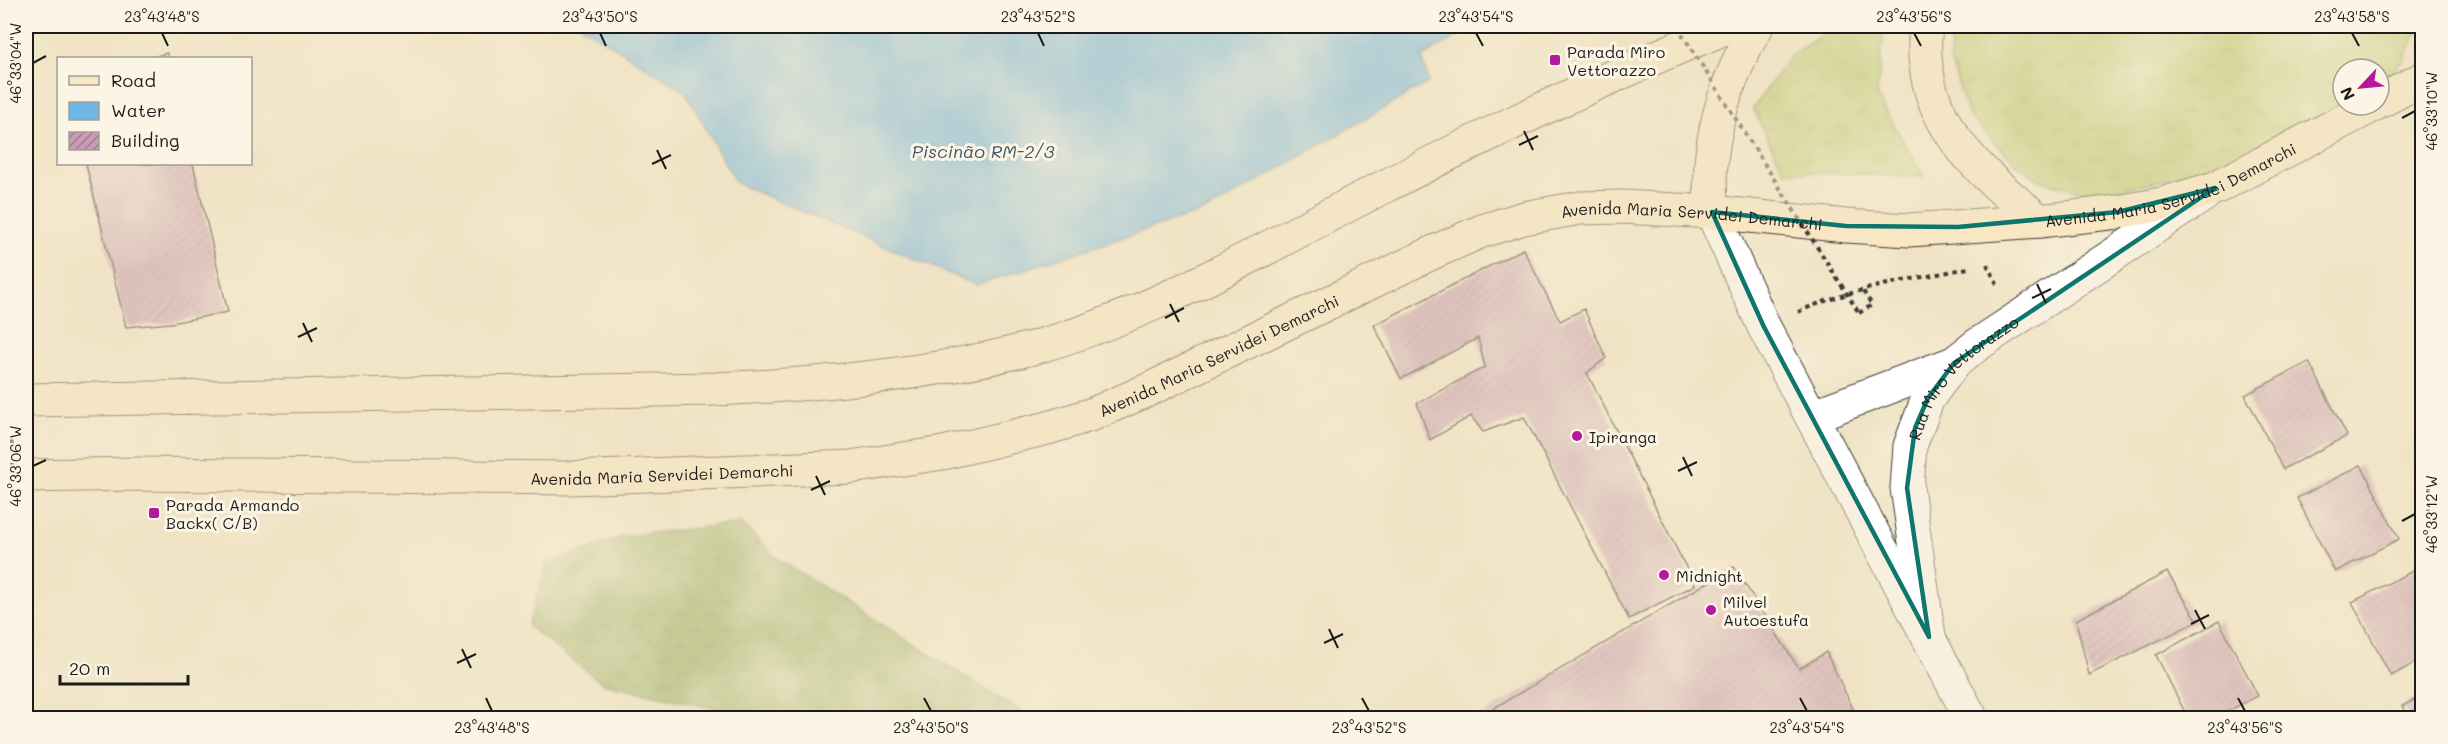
<svg xmlns="http://www.w3.org/2000/svg" width="2448" height="744" viewBox="0 0 2448 744" font-family="Mali,sans-serif">
	<style>
		.grass { fill: url(#grass-tufts); stroke: #6a7244; stroke-width: 1.5 }
		.forest { fill: url(#forest-crowns); stroke: #57643e; stroke-width: 1.5 }
		.water { fill: #6eb7e6; stroke: #456a81; stroke-width: 1.5 }
		.building { fill: url(#building-hatch) }
		.lines { fill: none; stroke-linecap: round; stroke-linejoin: round }
		.tertiary-casing { stroke: #3c3a35; stroke-width: 35 }
		.secondary-casing { stroke: #3c3a35; stroke-width: 35 }
		.path { stroke: #3c3a35; stroke-width: 4; stroke-dasharray: 4.5 4.5; stroke-linecap: butt }
		.tertiary { stroke: #fff; stroke-width: 33 }
		.secondary { stroke: #f9e7c3; stroke-width: 33 }
		.path-bridge { stroke: #3c3a35; stroke-width: 4; stroke-dasharray: 4.5 4.5; stroke-linecap: butt }
		.marked { fill: none; stroke: #0f766e; stroke-width: 4.5; stroke-linejoin: round }
		.ticks { fill: none; stroke: #1c1c1c; stroke-width: 2 }
		.poi-dot { fill: #b5179e; stroke: #fcf5e5; stroke-width: 2 }
		.labels { text-anchor: middle; dominant-baseline: central; stroke-width: 6; stroke-linejoin: round; paint-order: stroke }
		.poi-label { font-size: 16px; fill: #1c1c1c; stroke: #fcf5e5; text-anchor: start }
		.street-label { font-size: 16px; fill: #1c1c1c; stroke: #fcf5e5 }
		.water-label { font-size: 18px; font-style: italic; fill: #3d5a6d; stroke: #fcf5e5 }
		.neatline { fill: none; stroke: #1c1c1c; stroke-width: 2 }
		.ticks-label { font-size: 15px; text-anchor: middle; fill: #1c1c1c }
	</style>
	<defs>
		<pattern id="grass-tufts" width="24" height="20" patternUnits="userSpaceOnUse" patternTransform="scale(1.5)"><rect width="24" height="20" fill="#b8c86b"/><path d="M3 7l-1-3M5 7V3M7 7l1-3M15 17l-1-3M17 17v-4M19 17l1-3" fill="none" stroke="#9eab5c"/></pattern>
		<pattern id="forest-crowns" width="20" height="18" patternUnits="userSpaceOnUse" patternTransform="scale(1.5)"><rect width="20" height="18" fill="#92ac5f"/><path d="M2 6a3 3 0 1 1 6 0M12 15a3 3 0 1 1 6 0" fill="none" stroke="#768b4e"/></pattern>
		<pattern id="building-hatch" width="6" height="6" patternUnits="userSpaceOnUse" patternTransform="scale(1.5)"><rect width="6" height="6" fill="#ca9bb7"/><path d="M-1 1l2-2M0 6l6-6M5 7l2-2" fill="none" stroke="#a37e94"/></pattern>
	</defs>
	<rect width="100%" height="100%" fill="#fcf5e5"/>
	<filter id="ink" filterUnits="userSpaceOnUse"><feTurbulence type="fractalNoise" baseFrequency=".0167" numOctaves="2"/><feDisplacementMap in="SourceGraphic" scale="12" xChannelSelector="R" yChannelSelector="G"/><feConvolveMatrix kernelMatrix="1 2 1 2 8 2 1 2 1" color-interpolation-filters="sRGB"/></filter>
	<filter id="wash" filterUnits="userSpaceOnUse"><feTurbulence type="fractalNoise" baseFrequency=".008" numOctaves="4" result="noise"/><feDisplacementMap in="SourceGraphic" scale="24" xChannelSelector="R" yChannelSelector="G"/><feGaussianBlur stdDeviation="1.35" result="paint"/><feColorMatrix in="noise" values="0 0 0 0 0 0 0 0 0 0 0 0 0 0 0 0 0 1.4 0 .05"/><feComposite in="paint" operator="in"/></filter>
	<g filter="url(#wash)">
		<rect width="100%" height="100%" fill="#f0e3c5"/>
		<path class="grass" d="M1836,26h48l-7,70 47,81 -140,-6 -31,-63 39,-54z
			M1952,26h467l-14,32 -26,28v-17h-36v36l-77,46 -71,21 -78,19h-38l-40,-11 -24,-17 -46,-47 -19,-56z"/>
		<path class="forest" d="M741,523l37,36 253,159h-275l-154,-35 -74,-57 19,-62 77,-28z"/>
		<path class="water" d="M581,26h893l-52,31 7,25 -221,128 -232,75 -240,-102 -51,-92z"/>
		<g id="blocks">
			<path class="building" d="M167,53l1,5h-18z
				M86,164h107l35,148 -57,11 -45,4z
				M1523,249l37,72 24,-12 22,49 -19,15 108,212 -66,34 -105,-202 -41,15 -12,-16 -41,24 -13,-37 68,-36 -7,-29 -77,41 -27,-54z
				M2309,362l38,74 -64,33 -38,-74z
				M2361,465l38,74 -64,33 -38,-74z
				M1734,567l65,102 27,-17 30,63 -6,3h-373z
				M2416,569l6,12v78l-31,17 -39,-74z
				M2167,572l31,49 -109,54 -13,-55z
				M2219,621l39,75 -44,22h-26l-32,-63z
				M2422,696v22h-13l-7,-12z"/>
		</g>
	</g>
	<g filter="url(#ink)">
		<use href="#blocks" fill-opacity="0" stroke="#3c3a35" stroke-width="1.5"/>
		<g class="lines">
			<defs>
				<g id="tertiary">
					<path d="M1712,212l52,115 207,391"/>
					<path d="M1812,416l142,-53"/>
					<path id="s1" d="M1929,637l-22,-149 3,-42 18,-48 26,-35 23,-18 227,-150"/>
				</g>
				<g id="secondary">
					<path d="M1926,26c-11,91 49,143 114,195"/>
					<path d="M2379,102l43,-23"/>
					<path d="M1712,212c-8,-67 12,-129 45,-186"/>
					<path d="M26,400l690,-11c108,-5 215,-14 320,-42 114,-32 218,-93 322,-147 122,-63 245,-122 372,-174"/>
					<path id="s2" d="M26,476l113,-2 432,4 279,-11 93,-14 105,-25 45,-14 57,-25 284,-137 48,-21 42,-13 56,-10 42,-1 90,5 134,14 63,4 131,-9 78,-9 44,-8 53,-16 159,-83"/>
				</g>
			</defs>
			<use href="#tertiary" class="tertiary-casing"/>
			<use href="#secondary" class="secondary-casing"/>
			<path class="path" d="M1987,264l11,22
				M1798,312c53,-24 113,-32 170,-44
				M1859,313l13,-8 -9,-14"/>
			<use href="#tertiary" class="tertiary"/>
			<use href="#secondary" class="secondary"/>
			<path class="path-bridge" d="M1677,26l182,287"/>
		</g>
	</g>
	<path d="M0 0H2448V744H0ZM2215,188l-261,175 -26,35 -13,30 -8,60 22,149 -165,-310 -52,-115 134,14 112,1 160,-15z" fill="#f0e3c5" fill-opacity=".55" fill-rule="evenodd"/>
	<path class="marked" d="M2215,188l-261,175 -26,35 -13,30 -8,60 22,149 -165,-310 -52,-115 134,14 112,1 160,-15z"/>
	<path class="ticks" d="M162,33l6,13M600,33l6,13M1038,33l6,13M1476,33l7,13M1914,33l7,13M2352,33l7,13M33,63l13,-7M2402,118l13,-7M1524,131l9,19M1519,145l19,-9M657,150l9,19M652,164l19,-9M2037,284l9,19M2032,298l19,-9M1170,304l9,18M1165,318l19,-10M303,323l9,19M298,337l19,-9M1683,457l9,19M33,466l13,-6M1678,471l19,-9M816,476l9,19M811,490l19,-9M2402,521l13,-7M2195,610l10,19M2191,624l18,-9M1329,629l9,19M1324,643l19,-9M462,649l9,19M457,663l19,-9M486,698l6,13M924,698l7,13M1362,698l7,13M1800,698l7,13M2238,698l7,13"/>
	<g class="poi-dot">
		<rect x="1549" y="54" width="12" height="12" rx="3"/>
		<circle cx="1577" cy="436" r="6"/>
		<rect x="148" y="507" width="12" height="12" rx="3"/>
		<circle cx="1664" cy="575" r="6"/>
		<circle cx="1711" cy="610" r="6"/>
	</g>
	<g class="labels">
		<g class="poi-label">
			<text x="1567" y="51">Parada Miro<tspan x="1567" dy="18">Vettorazzo</tspan></text>
			<text x="1589" y="436">Ipiranga</text>
			<text x="166" y="504">Parada Armando<tspan x="166" dy="18">Backx( C/B)</tspan></text>
			<text x="1676" y="575">Midnight</text>
			<text x="1723" y="601">Milvel<tspan x="1723" dy="18">Autoestufa</tspan></text>
		</g>
		<g class="street-label">
			<text stroke="none"><textPath href="#s2" startOffset="2202">Avenida Maria Servidei Demarchi</textPath></text>
			<text stroke="none"><textPath href="#s2" startOffset="1716">Avenida Maria Servidei Demarchi</textPath></text>
			<text stroke="none"><textPath href="#s2" startOffset="1212">Avenida Maria Servidei Demarchi</textPath></text>
			<text stroke="none"><textPath href="#s1" startOffset="282">Rua Miro Vettorazzo</textPath></text>
			<text stroke="none"><textPath href="#s2" startOffset="636">Avenida Maria Servidei Demarchi</textPath></text>
		</g>
		<g class="water-label">
			<text x="983" y="151">Piscinão RM-2/3</text>
		</g>
	</g>
	<rect width="2448" height="744" fill="none" stroke="#fcf5e5" stroke-width="66"/>
	<rect x="57" y="57" width="195" height="108" fill="#fcf5e5" stroke="#a29e95" stroke-width="1.5"/>
	<rect x="69" y="76" width="30" height="9" fill="#f9e7c3" stroke="#a29e95" stroke-width="1.5"/>
	<text x="111" y="87" font-size="18" fill="#1c1c1c">Road</text>
	<rect x="69" y="102" width="30" height="18" fill="#6eb7e6" stroke="#a29e95" stroke-width="1.5"/>
	<text x="111" y="117" font-size="18" fill="#1c1c1c">Water</text>
	<rect x="69" y="132" width="30" height="18" fill="url(#building-hatch)" stroke="#a29e95" stroke-width="1.5"/>
	<text x="111" y="147" font-size="18" fill="#1c1c1c">Building</text>
	<g transform="translate(2361 87) rotate(244)"><circle r="28" fill="#fcf5e5" stroke="#a29e95" stroke-width="1.5"/>
	<path d="M0-4.5L10 22L0 15L-10 22Z" fill="#b5179e"/>
	<text y="-9" font-size="16" font-weight="bold" text-anchor="middle" fill="#1c1c1c">N</text>
	</g>
	<path d="M60 675v9h128v-9" fill="none" stroke="#1c1c1c" stroke-width="3"/>
	<text x="69" y="675" font-size="18" fill="#1c1c1c" stroke="#fcf5e5" stroke-width="4.5" paint-order="stroke">20 m</text>
	<rect x="33" y="33" width="2382" height="678" class="neatline"/>
	<g class="ticks-label">
		<text x="162" y="22">23°43'48"S</text>
		<text x="600" y="22">23°43'50"S</text>
		<text x="1038" y="22">23°43'52"S</text>
		<text x="1476" y="22">23°43'54"S</text>
		<text x="1914" y="22">23°43'56"S</text>
		<text x="2352" y="22">23°43'58"S</text>
		<text transform="translate(16 63) rotate(-90)" y="5">46°33'04"W</text>
		<text transform="translate(2432 111) rotate(-90)" y="5">46°33'10"W</text>
		<text transform="translate(16 466) rotate(-90)" y="5">46°33'06"W</text>
		<text transform="translate(2432 514) rotate(-90)" y="5">46°33'12"W</text>
		<text x="492" y="733">23°43'48"S</text>
		<text x="931" y="733">23°43'50"S</text>
		<text x="1369" y="733">23°43'52"S</text>
		<text x="1807" y="733">23°43'54"S</text>
		<text x="2245" y="733">23°43'56"S</text>
	</g>
</svg>
